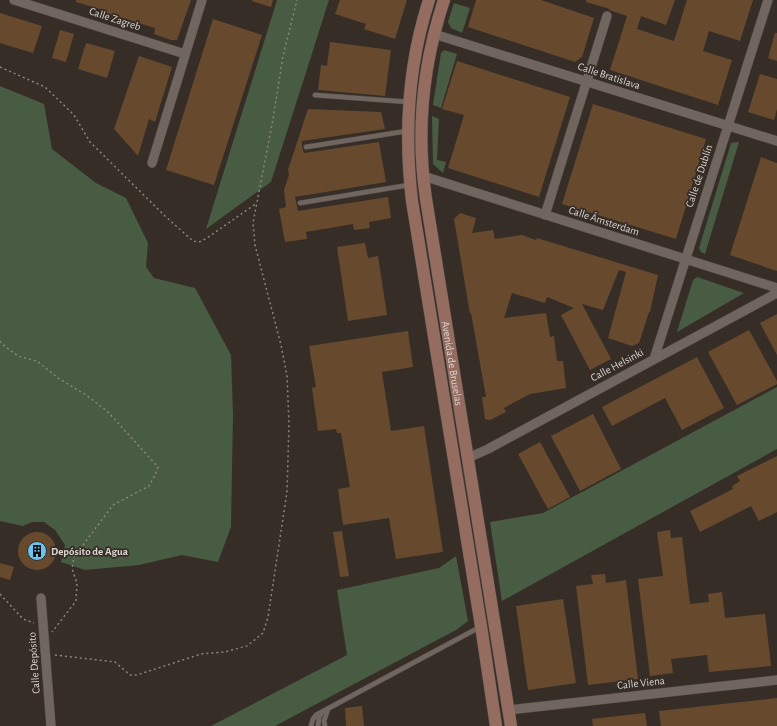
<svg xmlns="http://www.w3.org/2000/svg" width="777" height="726" viewBox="0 0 777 726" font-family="'Alegreya Sans',sans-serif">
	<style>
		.green { fill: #485c43 }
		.building { fill: #674a2d }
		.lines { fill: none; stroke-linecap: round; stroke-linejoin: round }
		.lane-casing { stroke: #524b46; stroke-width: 5.5 }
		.street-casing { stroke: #524b46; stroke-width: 10 }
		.secondary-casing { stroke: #524b46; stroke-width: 13 }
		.path { stroke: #8c847f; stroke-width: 1.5; stroke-dasharray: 2 3; stroke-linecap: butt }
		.lane { stroke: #70665f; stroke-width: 4.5 }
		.street { stroke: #70665f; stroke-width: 9 }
		.secondary { stroke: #946d60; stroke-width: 12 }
		.labels { text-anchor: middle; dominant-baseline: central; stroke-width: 3.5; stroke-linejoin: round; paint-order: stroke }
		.street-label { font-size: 11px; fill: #dcd6d2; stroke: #362d27 }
		.poi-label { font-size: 11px; font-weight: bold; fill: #dcd6d2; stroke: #362d27; text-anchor: start }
	</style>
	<rect width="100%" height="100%" fill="#362d27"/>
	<path class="green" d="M277,0h52l-58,182 -65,47z
		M454,3l16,5 -8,25 -11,-5 -3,-6z
		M444,50l13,4 -16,54 -8,-3 8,-52z
		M0,86l44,18 8,45 44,34 30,15 22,45 -2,24 8,11 41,10 36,67 2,59 -2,113 -13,35 -36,-7 -43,10 -54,5 -24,-8 4,-17 -10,-15 -11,-8h-12l-9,4 -23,-5z
		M432,116l7,3 -2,41 9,2 -3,11 -10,-9z
		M739,142l-34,112 -4,-2 -2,-4 32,-105z
		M697,277l47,16 -67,39 16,-52z
		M777,387v62l-275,152 -12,-79 53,-9z
		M456,556l12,65 -12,9 -181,96h-64l136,-71 -10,-65 102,-22z"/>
	<path class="building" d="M76,0h115l-14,40h-6l-17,-6 1,-6 -52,-16v-2l-27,-8z
		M252,0h21l-2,7 -19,-6z
		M340,0h67l-12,39 -31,-10 2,-5 -31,-10z
		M476,0h65l53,18 -12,39 -7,5 -107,-35z
		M586,0h89l-9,25 -25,-9 -4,13 37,12 13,-41h66l-13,41 -31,-10 -6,20 29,9 -14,45 -108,-35 17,-54 -18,-6 1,-1 -24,-7z
		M0,13l42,13 -9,27 -33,-10z
		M213,19l49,16 -48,150 -48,-15z
		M60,30l14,4 -8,28 -14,-4z
		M775,33h2v28l-9,-3z
		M330,42l61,8 -6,46 -67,-6 3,-25 6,1z
		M86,43l29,8 -8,27 -29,-9z
		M139,56l33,11 -17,55 -6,-3 -11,37 -24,-27z
		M457,61l113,36 -31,100 -91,-29 16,-53 -22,-6z
		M760,74l17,5v30l-3,11 -26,-8z
		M593,104l113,35 -30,100 -114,-35z
		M308,109l73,3 4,17 -83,12v6l2,6 75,-11 7,40 -91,15 3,14 90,-14 3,21 -22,4 1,6 -16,2 -1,-6 -47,8 1,7 -22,3 -6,-33 7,-2 -2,-17 5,-15 -1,-5z
		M761,157l16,6v108l-47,-16z
		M460,213l16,5 -4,15 21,-3 2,9 27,-4 14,5 1,-2 121,37 -8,37h-1l-10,31 -7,3 -24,-8 18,-66 -7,-2 -16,40 -21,-6 29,55 -21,11 -29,-55 13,-7 -27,-11 -2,6 -33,-10 -8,25 42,-5 4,24 4,-1 3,25h6l3,27 -36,6 -26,14 2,4 -16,8 -5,-1 -3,-22h4l-15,-84 -1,1 -16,-95z
		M365,243l3,15 10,-2 9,59 -39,6 -11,-74z
		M777,314v41l-17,-32z
		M749,330l28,51v3l-40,21 -29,-53z
		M408,331l5,36 -31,5 9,59 33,-5 19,126 -47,7 -7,-41 -46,7 -5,-36 12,-2 -9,-54h-4l-1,-4 -18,2 -6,-43 4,-1 -7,-41z
		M697,357l27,51 -42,22 -17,-32 -53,28 -10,-19z
		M593,414l28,55 -41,22 -29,-55z
		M540,442l30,55 -22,12 -30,-55z
		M777,456v56l-18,9 -8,-15 -51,26 -10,-21 43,-22 -1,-3 8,-5 -3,-5z
		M670,530l1,8 11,-1 8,67 19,-2 -1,-8 14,-2 3,26 40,-4 6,52 -62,6 -2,-17 -36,4 2,14 -23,3 -12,-97 25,-3 -6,-44z
		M342,531l7,45 -9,1 -7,-45z
		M18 551a19 19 0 1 1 38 0a19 19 0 1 1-38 0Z
		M0,563l14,4 -4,13 -10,-3z
		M605,574l1,9 20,-3 12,99 -50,6 -12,-99 17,-2 -2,-9z
		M563,599l13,84 -48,7 -12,-84z
		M777,698v28h-116l-2,-15z
		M362,706l2,20h-18l-1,-18z
		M645,713l2,13h-54l-1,-7z"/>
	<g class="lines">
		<defs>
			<path id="lane" d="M315,95l94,7
				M306,147l101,-16
				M300,203l109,-18
				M311,726l2,-7 3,-4 164,-88
				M318,726l1,-9 3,-5
				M325,726l-1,-5 4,-12"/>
			<path id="street" d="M14,0l171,54
				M434,34l343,107
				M152,163l50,-163
				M423,176l354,112
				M545,215l62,-199
				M654,359l114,-359
				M468,458l20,-9 289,-156
				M41,598l10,128
				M508,710l269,-30"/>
			<g id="secondary">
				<path d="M429,0c-21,65 -25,133 -17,201l69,425 15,100"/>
				<path id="s1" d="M444,0c-21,64 -28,132 -18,199l85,527"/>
			</g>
		</defs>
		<use href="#lane" class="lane-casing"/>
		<use href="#street" class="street-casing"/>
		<use href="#secondary" class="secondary-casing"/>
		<path class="path" d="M0,67l45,20 29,28 16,27 75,74 28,25 6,1 8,-4 50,-35
			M0,341l2,3 16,12 19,5 21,17 28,17 21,16 51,56 -3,8 -6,11 -36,19 -39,52 -2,12 5,14 -1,18 -24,31
			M0,594l23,25 11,4
			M55,655l60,7 15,13h7l64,-21 23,-2 23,-6 16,-13 5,-16 19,-125 2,-68 -2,-48 -6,-31 -26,-100 -2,-22 20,-104 10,-63 14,-56"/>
		<use href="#lane" class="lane"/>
		<use href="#street" class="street"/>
		<use href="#secondary" class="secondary"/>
	</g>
	<defs>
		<symbol id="building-disc" viewBox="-11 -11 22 22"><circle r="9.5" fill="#6ac3f1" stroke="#362d27"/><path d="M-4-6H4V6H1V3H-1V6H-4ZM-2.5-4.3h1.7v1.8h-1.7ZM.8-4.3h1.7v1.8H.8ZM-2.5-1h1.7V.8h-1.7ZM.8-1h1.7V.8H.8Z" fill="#111"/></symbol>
	</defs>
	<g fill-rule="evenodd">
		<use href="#building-disc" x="26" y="540" width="22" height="22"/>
	</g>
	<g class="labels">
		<g class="street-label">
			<text transform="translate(115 19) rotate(18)">Calle Zagreb</text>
			<text transform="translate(609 76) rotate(18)">Calle Bratislava</text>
			<text transform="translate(699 176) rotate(-72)">Calle de Dublín</text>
			<text transform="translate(604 221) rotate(18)">Calle Ámsterdam</text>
			<text stroke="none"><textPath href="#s1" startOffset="368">Avenida de Bruselas</textPath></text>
			<text transform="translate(617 365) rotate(-28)">Calle Helsinki</text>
			<text transform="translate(34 663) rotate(-94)">Calle Depósito</text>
			<text transform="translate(641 683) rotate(-6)">Calle Viena</text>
		</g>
		<g class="poi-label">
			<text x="51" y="551">Depósito de Agua</text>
		</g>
	</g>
</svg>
